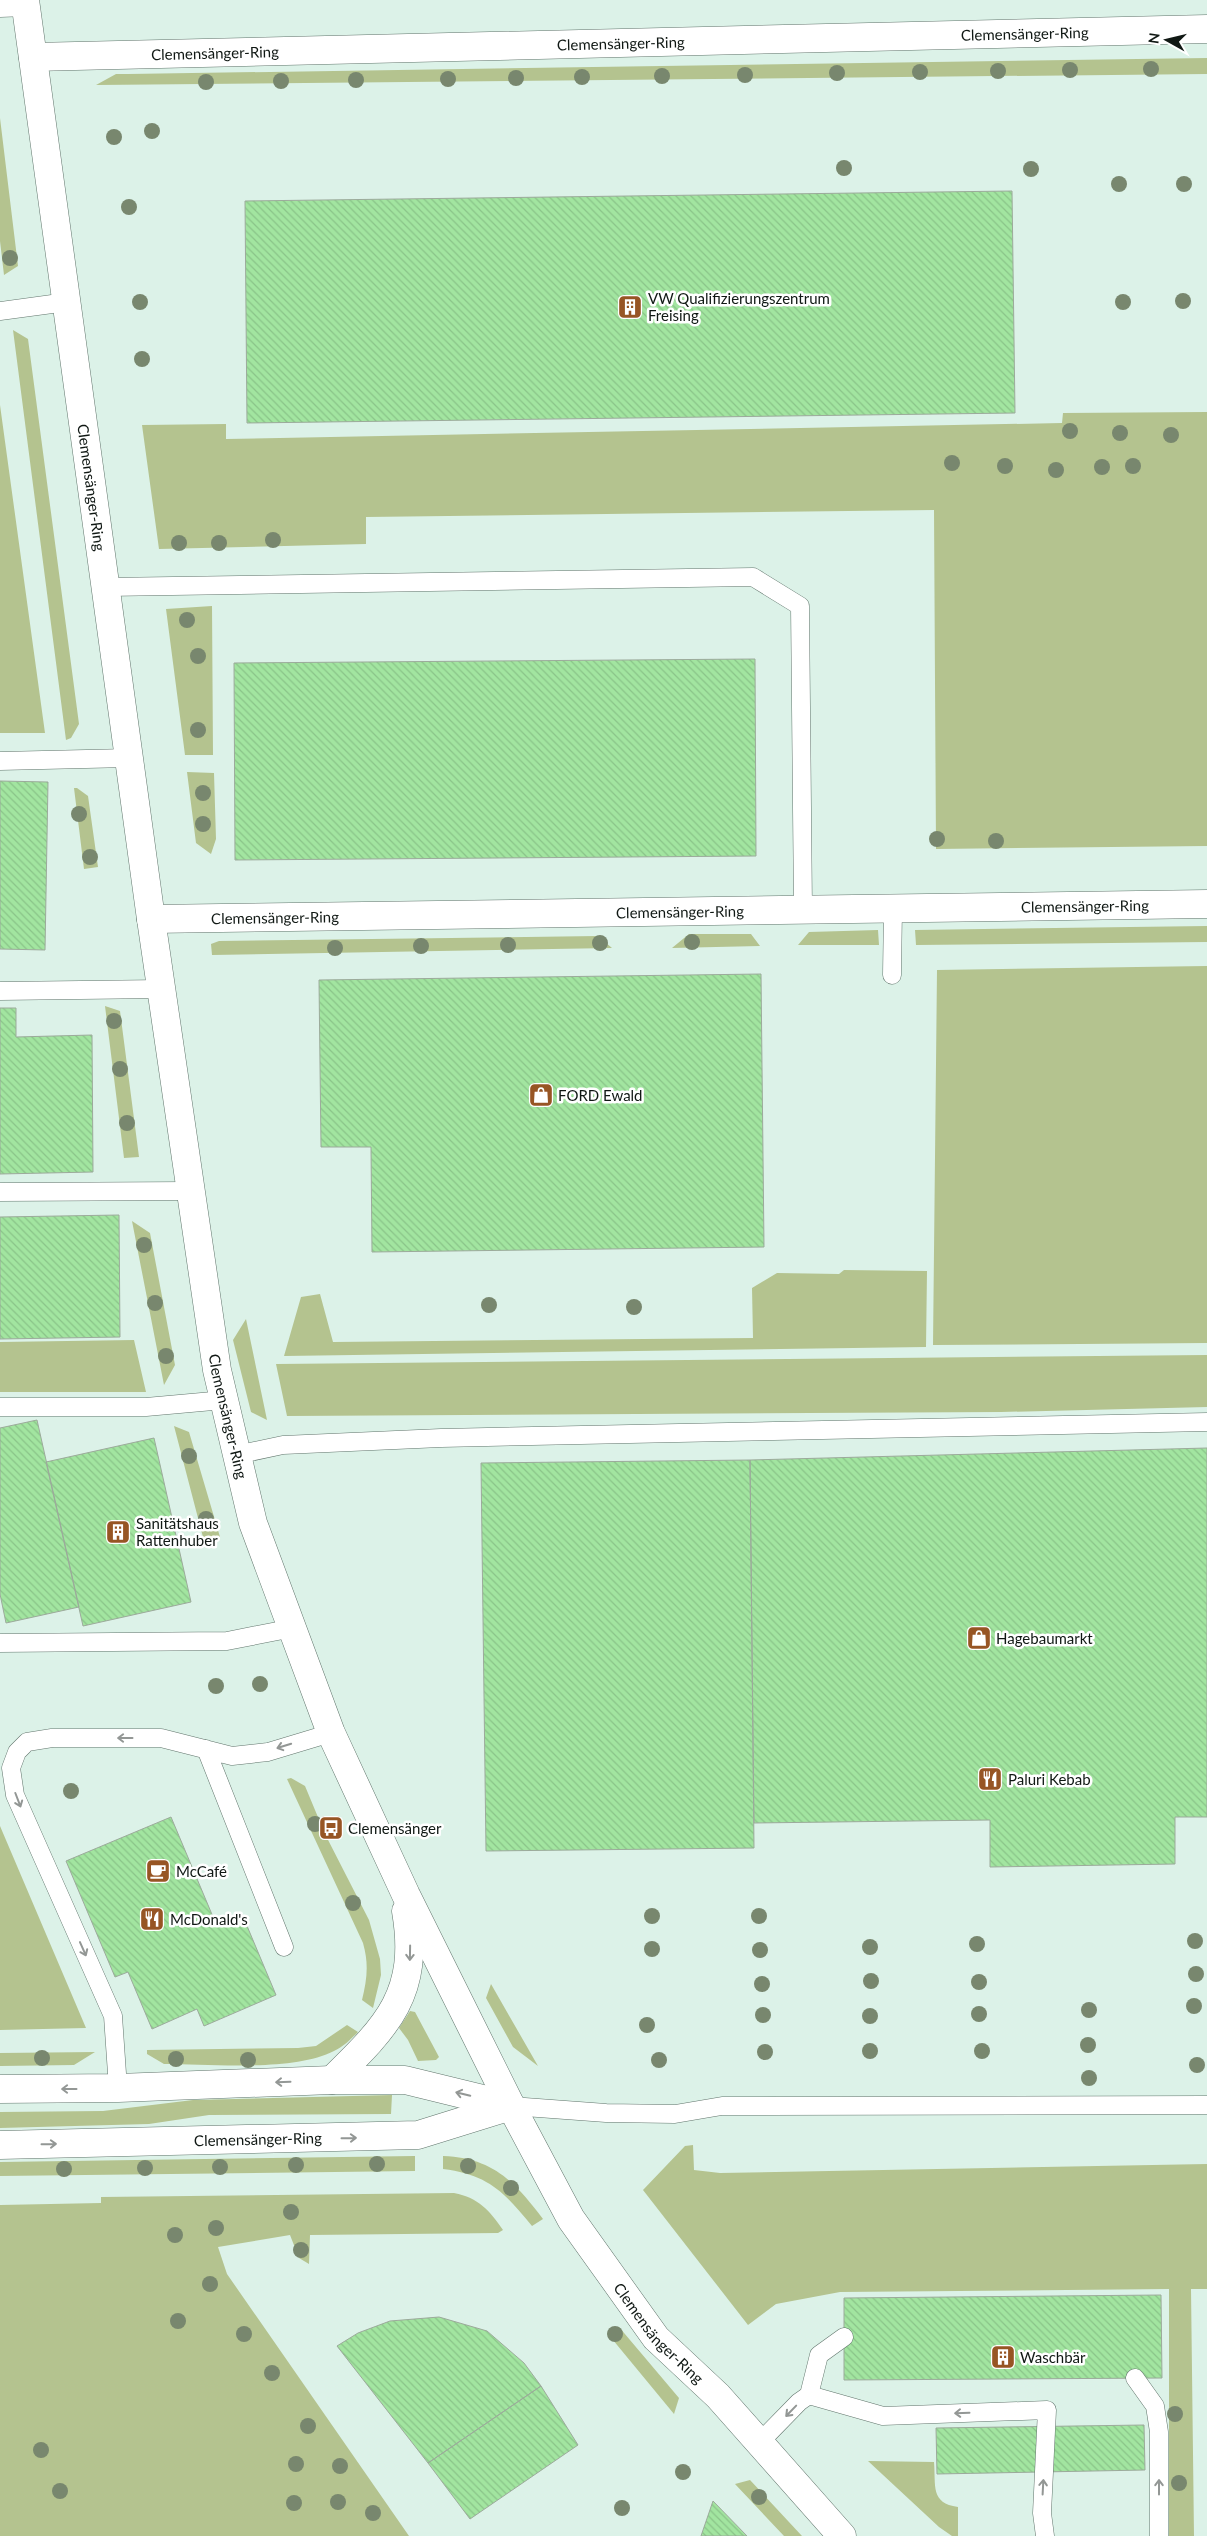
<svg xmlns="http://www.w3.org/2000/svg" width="1207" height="2536" viewBox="0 0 1207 2536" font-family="Lato,sans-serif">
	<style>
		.green { fill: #b4c38f }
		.building { fill: url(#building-back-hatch); stroke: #9caa9b }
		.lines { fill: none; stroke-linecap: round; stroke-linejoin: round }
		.service-casing { stroke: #61756c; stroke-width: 19 }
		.minor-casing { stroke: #61756c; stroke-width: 29 }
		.service { stroke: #fff; stroke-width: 18 }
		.minor { stroke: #fff; stroke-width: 28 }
		.tree { fill: #78876e }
		.oneway { stroke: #939795 }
		.labels { text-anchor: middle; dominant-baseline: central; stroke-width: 5; stroke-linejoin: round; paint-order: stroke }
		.street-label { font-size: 15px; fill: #101814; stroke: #fff }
		.poi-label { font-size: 15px; fill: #101814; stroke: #fff; text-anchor: start }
	</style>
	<defs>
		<pattern id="building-back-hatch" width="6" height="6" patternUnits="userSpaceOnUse" patternTransform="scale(1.25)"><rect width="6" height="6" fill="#a2e5a0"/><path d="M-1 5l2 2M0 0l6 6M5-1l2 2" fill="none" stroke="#8ac489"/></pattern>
	</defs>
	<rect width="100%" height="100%" fill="#dcf2e8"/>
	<path class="green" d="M1207,58v16l-1111,11 20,-11h12z
		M0,118l18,148 -14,9 -4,-34z
		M13,330l15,9 51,385 -8,14 -5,2z
		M0,405l45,328h-45z
		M1207,412v434l-271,3 -2,-339 -568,7v27l-207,5 -17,-124 84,-1v15l836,-16 1,-10z
		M212,606l1,149h-28l-19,-146z
		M187,772l27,1 2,66 -5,15 -15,-11z
		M74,788h3l11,8 10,71 -14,2z
		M1207,926v16l-291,3 -1,-15z
		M878,930l1,15h-81l11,-13z
		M689,934h62l9,12 -88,2z
		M598,936l14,12 -400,7 -1,-11 8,-3z
		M1207,966v377l-274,2 4,-375z
		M105,1006l15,5 19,146 -15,1z
		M132,1221l18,12 25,132 -11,20z
		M844,1270l83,1 -1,76 -642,9 17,-59 19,-3 13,48 420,-4 -1,-50 25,-15 62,1z
		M246,1319l21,101 -16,-8 -18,-72z
		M134,1340l12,52h-146v-50z
		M1207,1355v52l-206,5 -714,4 -11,-52z
		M174,1426l15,6 31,105 -16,4z
		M291,1778l14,8 20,48 44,86 11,39 1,16 -8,33 -11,-8c5,-21 7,-36 1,-57l-76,-164z
		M0,1826l86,202 -86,2z
		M491,1984l47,82 -25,-19 -27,-49z
		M410,2011l5,1 24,45 -3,3 -18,1 -10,-21 -9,-12z
		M347,2025l11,7c-7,7 -15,15 -24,19 -41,21 -123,13 -170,13l-17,-10v-4l151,-2 18,-2z
		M95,2052l-21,13 -74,1v-13z
		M392,2095l-1,19 -182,1 -60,9 -149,4v-16l103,-1 90,-11z
		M693,2145l1,25 26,3 487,-9v125h-16l3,247h-25v-247l-329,3 -64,12 -28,21 -105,-135 42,-44z
		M415,2156v15l-415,5v-14z
		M443,2156c50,2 71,25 100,63l-11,7c-28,-34 -43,-51 -89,-57z
		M454,2193c25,5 35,17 49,37l-5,3 -188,2 -1,29 -10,-6 -9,-23 -72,12 9,27 182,262h-409v-331l101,-2v-6z
		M619,2327l60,71 -5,16 -66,-80z
		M868,2461l66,1c2,24 -4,41 24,45v29h-6l-13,-9z
		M750,2480l52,56h-18l-49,-52z"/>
	<path class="building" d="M1012,191l3,222 -768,10 -2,-222z
		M755,659l1,197 -521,4 -1,-197z
		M0,781l48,1 -3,168 -45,-1z
		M761,974l3,273 -392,5 -1,-105h-50l-2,-167z
		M0,1008h16v29l76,-2 1,137 -93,2z
		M119,1215l1,122 -120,2v-122z
		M37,1420l42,187 -73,16 -6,-29v-166z
		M154,1438l37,164 -108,24 -37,-164z
		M1207,1448v369h-32v47l-185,3v-47l-236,3 -4,-363z
		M750,1460l4,388 -268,3 -5,-388z
		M171,1817l45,107 26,-10 34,81 -72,31 -7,-17 -45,20 -24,-57 -13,5 -49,-116z
		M1161,2295l1,83 -318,2v-82z
		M439,2317l48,14 37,32 17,23 -113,77 -91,-117 21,-13 32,-12z
		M541,2386l37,59 -108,74 -42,-56z
		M1144,2425l1,45 -208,4 -1,-46z
		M713,2501l34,35h-46z"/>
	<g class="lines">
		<defs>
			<path id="service" d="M0,8l26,-1
				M0,311l67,-9
				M106,587l647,-10 47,29 3,303
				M0,761l129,-3
				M892,975l1,-67
				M0,991l161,-2
				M0,1192l190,-1
				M0,1407h146l78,-7
				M236,1455l47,-10 158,-7 766,-16
				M0,1643l227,-2 66,-13
				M206,1749l78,198
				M118,2088l-5,-72 -98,-221 -4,-27 6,-16 10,-10 25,-4h109l71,18 36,-4 63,-19
				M511,2106l95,7 69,1 47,-8 485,-1
				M1135,2378l20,28 4,26v104
				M809,2395l10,-40 25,-18
				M760,2442l39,-40 10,-7 74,21 164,-6 -5,103 3,23"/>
			<g id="minor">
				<path id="s1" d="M25,0l126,919 66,451 36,153 78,210 75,162 105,211 60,113 85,119 62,58 124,140"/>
				<path id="s2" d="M33,57l1174,-28"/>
				<path id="s3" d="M151,919l1056,-15"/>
				<path d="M332,2080c56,-55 88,-86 74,-169"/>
				<path d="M0,2089l118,-1 214,-8h73l106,26"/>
				<path id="s4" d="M0,2145l418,-10 93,-29"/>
			</g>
		</defs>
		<use href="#service" class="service-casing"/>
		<use href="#minor" class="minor-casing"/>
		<use href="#service" class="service"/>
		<use href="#minor" class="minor"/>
	</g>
	<g class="tree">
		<circle cx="1151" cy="69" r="8"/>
		<circle cx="1070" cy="70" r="8"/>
		<circle cx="998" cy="71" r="8"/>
		<circle cx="920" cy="72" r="8"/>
		<circle cx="837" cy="73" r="8"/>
		<circle cx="745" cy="75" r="8"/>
		<circle cx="662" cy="76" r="8"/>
		<circle cx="582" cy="77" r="8"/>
		<circle cx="516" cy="78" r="8"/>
		<circle cx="448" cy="79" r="8"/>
		<circle cx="356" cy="80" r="8"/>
		<circle cx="281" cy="81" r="8"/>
		<circle cx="206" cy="82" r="8"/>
		<circle cx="152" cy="131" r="8"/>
		<circle cx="114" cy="137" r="8"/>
		<circle cx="844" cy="168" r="8"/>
		<circle cx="1031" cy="169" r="8"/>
		<circle cx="1119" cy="184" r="8"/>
		<circle cx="1184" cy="184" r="8"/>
		<circle cx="129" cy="207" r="8"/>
		<circle cx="10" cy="258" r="8"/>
		<circle cx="1183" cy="301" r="8"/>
		<circle cx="140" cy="302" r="8"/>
		<circle cx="1123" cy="302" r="8"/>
		<circle cx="142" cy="359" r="8"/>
		<circle cx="1070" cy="431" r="8"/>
		<circle cx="1120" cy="433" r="8"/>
		<circle cx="1171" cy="435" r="8"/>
		<circle cx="952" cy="463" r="8"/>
		<circle cx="1005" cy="466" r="8"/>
		<circle cx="1133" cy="466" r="8"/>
		<circle cx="1102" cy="467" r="8"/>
		<circle cx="1056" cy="470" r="8"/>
		<circle cx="273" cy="540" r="8"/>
		<circle cx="179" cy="543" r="8"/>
		<circle cx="219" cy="543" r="8"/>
		<circle cx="187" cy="620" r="8"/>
		<circle cx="198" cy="656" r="8"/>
		<circle cx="198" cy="730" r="8"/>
		<circle cx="203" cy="793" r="8"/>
		<circle cx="79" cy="814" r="8"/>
		<circle cx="203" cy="824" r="8"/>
		<circle cx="937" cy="839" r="8"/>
		<circle cx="996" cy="841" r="8"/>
		<circle cx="90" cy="857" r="8"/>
		<circle cx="692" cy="942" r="8"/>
		<circle cx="600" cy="943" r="8"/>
		<circle cx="508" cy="945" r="8"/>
		<circle cx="421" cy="946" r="8"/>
		<circle cx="335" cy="948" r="8"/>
		<circle cx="114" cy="1021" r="8"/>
		<circle cx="120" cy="1069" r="8"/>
		<circle cx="127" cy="1123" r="8"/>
		<circle cx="144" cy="1245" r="8"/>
		<circle cx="155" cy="1303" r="8"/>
		<circle cx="489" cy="1305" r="8"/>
		<circle cx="634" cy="1307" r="8"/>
		<circle cx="166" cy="1356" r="8"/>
		<circle cx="189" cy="1456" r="8"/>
		<circle cx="206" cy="1519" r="8"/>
		<circle cx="260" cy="1684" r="8"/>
		<circle cx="216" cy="1686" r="8"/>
		<circle cx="71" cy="1791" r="8"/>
		<circle cx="315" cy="1824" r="8"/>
		<circle cx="353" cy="1903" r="8"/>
		<circle cx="652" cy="1916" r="8"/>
		<circle cx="759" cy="1916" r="8"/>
		<circle cx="1195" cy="1941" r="8"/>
		<circle cx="977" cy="1944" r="8"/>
		<circle cx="870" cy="1947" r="8"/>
		<circle cx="652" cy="1949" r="8"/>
		<circle cx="760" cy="1950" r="8"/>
		<circle cx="1196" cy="1974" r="8"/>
		<circle cx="871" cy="1981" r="8"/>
		<circle cx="979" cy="1982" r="8"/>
		<circle cx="762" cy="1984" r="8"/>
		<circle cx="1194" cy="2006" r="8"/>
		<circle cx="1089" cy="2010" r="8"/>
		<circle cx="979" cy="2014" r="8"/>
		<circle cx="763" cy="2015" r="8"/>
		<circle cx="870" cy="2016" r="8"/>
		<circle cx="647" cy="2025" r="8"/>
		<circle cx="1088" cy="2045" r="8"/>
		<circle cx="870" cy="2051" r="8"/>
		<circle cx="982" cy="2051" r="8"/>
		<circle cx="765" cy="2052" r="8"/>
		<circle cx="42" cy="2058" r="8"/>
		<circle cx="176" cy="2059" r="8"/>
		<circle cx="248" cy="2060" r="8"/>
		<circle cx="659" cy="2060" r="8"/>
		<circle cx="1197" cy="2065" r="8"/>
		<circle cx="1089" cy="2078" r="8"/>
		<circle cx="377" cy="2164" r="8"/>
		<circle cx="296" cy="2165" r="8"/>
		<circle cx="468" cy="2166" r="8"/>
		<circle cx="220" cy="2167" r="8"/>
		<circle cx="145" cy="2168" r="8"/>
		<circle cx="64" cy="2169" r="8"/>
		<circle cx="511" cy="2188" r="8"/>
		<circle cx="291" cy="2212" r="8"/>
		<circle cx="216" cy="2228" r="8"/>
		<circle cx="175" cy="2235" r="8"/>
		<circle cx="301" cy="2250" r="8"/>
		<circle cx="210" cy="2284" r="8"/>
		<circle cx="178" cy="2321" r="8"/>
		<circle cx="244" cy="2334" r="8"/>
		<circle cx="615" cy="2334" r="8"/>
		<circle cx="272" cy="2373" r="8"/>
		<circle cx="1175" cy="2414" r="8"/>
		<circle cx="308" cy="2426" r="8"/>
		<circle cx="41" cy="2450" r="8"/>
		<circle cx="296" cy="2464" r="8"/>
		<circle cx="340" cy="2466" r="8"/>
		<circle cx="683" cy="2472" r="8"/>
		<circle cx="1179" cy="2483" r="8"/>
		<circle cx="60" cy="2491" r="8"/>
		<circle cx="759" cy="2497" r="8"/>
		<circle cx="338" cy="2502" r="8"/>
		<circle cx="294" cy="2503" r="8"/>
		<circle cx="622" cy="2508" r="8"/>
		<circle cx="373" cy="2513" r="8"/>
	</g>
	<defs><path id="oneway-shaft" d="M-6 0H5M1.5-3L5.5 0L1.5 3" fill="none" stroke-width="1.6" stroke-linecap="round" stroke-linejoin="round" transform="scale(1.25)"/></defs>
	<g class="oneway">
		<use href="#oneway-shaft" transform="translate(125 1738) rotate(180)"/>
		<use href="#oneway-shaft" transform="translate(284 1746) rotate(163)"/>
		<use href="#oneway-shaft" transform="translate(18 1800) rotate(69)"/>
		<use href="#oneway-shaft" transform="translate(83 1949) rotate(66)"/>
		<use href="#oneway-shaft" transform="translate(410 1953) rotate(91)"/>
		<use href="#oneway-shaft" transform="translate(283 2082) rotate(178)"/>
		<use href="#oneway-shaft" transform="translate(69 2089) rotate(180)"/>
		<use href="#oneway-shaft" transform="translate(463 2094) rotate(-166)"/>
		<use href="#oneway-shaft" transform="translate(349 2138) rotate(-1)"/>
		<use href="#oneway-shaft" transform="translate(49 2144) rotate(-1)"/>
		<use href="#oneway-shaft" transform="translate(791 2411) rotate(134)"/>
		<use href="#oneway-shaft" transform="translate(962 2413) rotate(178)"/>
		<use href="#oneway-shaft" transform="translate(1043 2487) rotate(-87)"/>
		<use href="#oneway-shaft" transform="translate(1159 2487) rotate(-90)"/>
	</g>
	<defs>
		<symbol id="building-square" viewBox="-11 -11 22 22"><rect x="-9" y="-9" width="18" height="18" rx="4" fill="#975524" stroke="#fff"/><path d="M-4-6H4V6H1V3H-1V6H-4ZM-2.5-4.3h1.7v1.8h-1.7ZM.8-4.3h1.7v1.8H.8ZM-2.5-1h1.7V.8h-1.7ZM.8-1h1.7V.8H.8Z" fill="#fff"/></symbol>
		<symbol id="shop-square" viewBox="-11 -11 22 22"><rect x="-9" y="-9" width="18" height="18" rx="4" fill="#975524" stroke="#fff"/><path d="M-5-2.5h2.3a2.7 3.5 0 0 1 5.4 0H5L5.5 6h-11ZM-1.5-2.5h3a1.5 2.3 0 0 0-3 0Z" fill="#fff"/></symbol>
		<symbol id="restaurant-square" viewBox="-11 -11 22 22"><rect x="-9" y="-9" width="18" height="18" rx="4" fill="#975524" stroke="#fff"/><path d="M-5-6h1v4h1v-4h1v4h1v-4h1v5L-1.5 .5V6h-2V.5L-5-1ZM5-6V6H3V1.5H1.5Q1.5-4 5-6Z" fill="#fff"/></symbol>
		<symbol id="bus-square" viewBox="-11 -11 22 22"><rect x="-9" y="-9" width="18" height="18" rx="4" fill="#975524" stroke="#fff"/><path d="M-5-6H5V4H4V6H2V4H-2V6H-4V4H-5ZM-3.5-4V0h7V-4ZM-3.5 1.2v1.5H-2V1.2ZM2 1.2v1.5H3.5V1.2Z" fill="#fff"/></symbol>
		<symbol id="cafe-square" viewBox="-11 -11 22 22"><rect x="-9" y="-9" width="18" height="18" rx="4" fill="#975524" stroke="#fff"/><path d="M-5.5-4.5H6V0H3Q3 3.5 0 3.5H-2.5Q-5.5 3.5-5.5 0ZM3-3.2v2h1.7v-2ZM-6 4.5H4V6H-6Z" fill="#fff"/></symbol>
	</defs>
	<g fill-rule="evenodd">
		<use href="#building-square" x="616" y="293" width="28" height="28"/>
		<use href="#shop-square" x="527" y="1081" width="28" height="28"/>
		<use href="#building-square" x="104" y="1518" width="28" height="28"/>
		<use href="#shop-square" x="965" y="1624" width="28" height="28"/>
		<use href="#restaurant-square" x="976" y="1765" width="28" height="28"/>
		<use href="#bus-square" x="317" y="1814" width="28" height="28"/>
		<use href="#cafe-square" x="144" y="1857" width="28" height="28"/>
		<use href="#restaurant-square" x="138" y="1905" width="28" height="28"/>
		<use href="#building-square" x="989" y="2343" width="28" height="28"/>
	</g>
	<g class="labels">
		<g class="street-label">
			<text stroke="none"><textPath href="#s2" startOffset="992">Clemensänger-Ring</textPath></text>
			<text stroke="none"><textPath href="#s2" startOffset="588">Clemensänger-Ring</textPath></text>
			<text stroke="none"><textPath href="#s2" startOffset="182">Clemensänger-Ring</textPath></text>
			<text stroke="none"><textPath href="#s1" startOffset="492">Clemensänger-Ring</textPath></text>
			<text stroke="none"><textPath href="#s3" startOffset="934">Clemensänger-Ring</textPath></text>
			<text stroke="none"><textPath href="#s3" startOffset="529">Clemensänger-Ring</textPath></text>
			<text stroke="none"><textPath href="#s3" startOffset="124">Clemensänger-Ring</textPath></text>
			<text stroke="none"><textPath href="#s1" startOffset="1431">Clemensänger-Ring</textPath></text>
			<text stroke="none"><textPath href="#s4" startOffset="258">Clemensänger-Ring</textPath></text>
			<text stroke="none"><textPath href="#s1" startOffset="2451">Clemensänger-Ring</textPath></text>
		</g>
		<g class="poi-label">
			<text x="648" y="298">VW Qualifizierungszentrum<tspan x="648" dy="17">Freising</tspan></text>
			<text x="558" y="1095">FORD Ewald</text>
			<text x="136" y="1523">Sanitätshaus<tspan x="136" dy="17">Rattenhuber</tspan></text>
			<text x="996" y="1638">Hagebaumarkt</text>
			<text x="1008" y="1779">Paluri Kebab</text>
			<text x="348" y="1828">Clemensänger</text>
			<text x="176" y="1871">McCafé</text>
			<text x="170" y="1919">McDonald's</text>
			<text x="1020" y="2357">Waschbär</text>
		</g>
	</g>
	<g transform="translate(1167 40) rotate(278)" stroke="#ffffff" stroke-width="4" paint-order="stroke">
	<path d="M0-4L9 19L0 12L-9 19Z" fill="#101814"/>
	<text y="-8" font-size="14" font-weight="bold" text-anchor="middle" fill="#101814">N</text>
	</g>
</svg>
